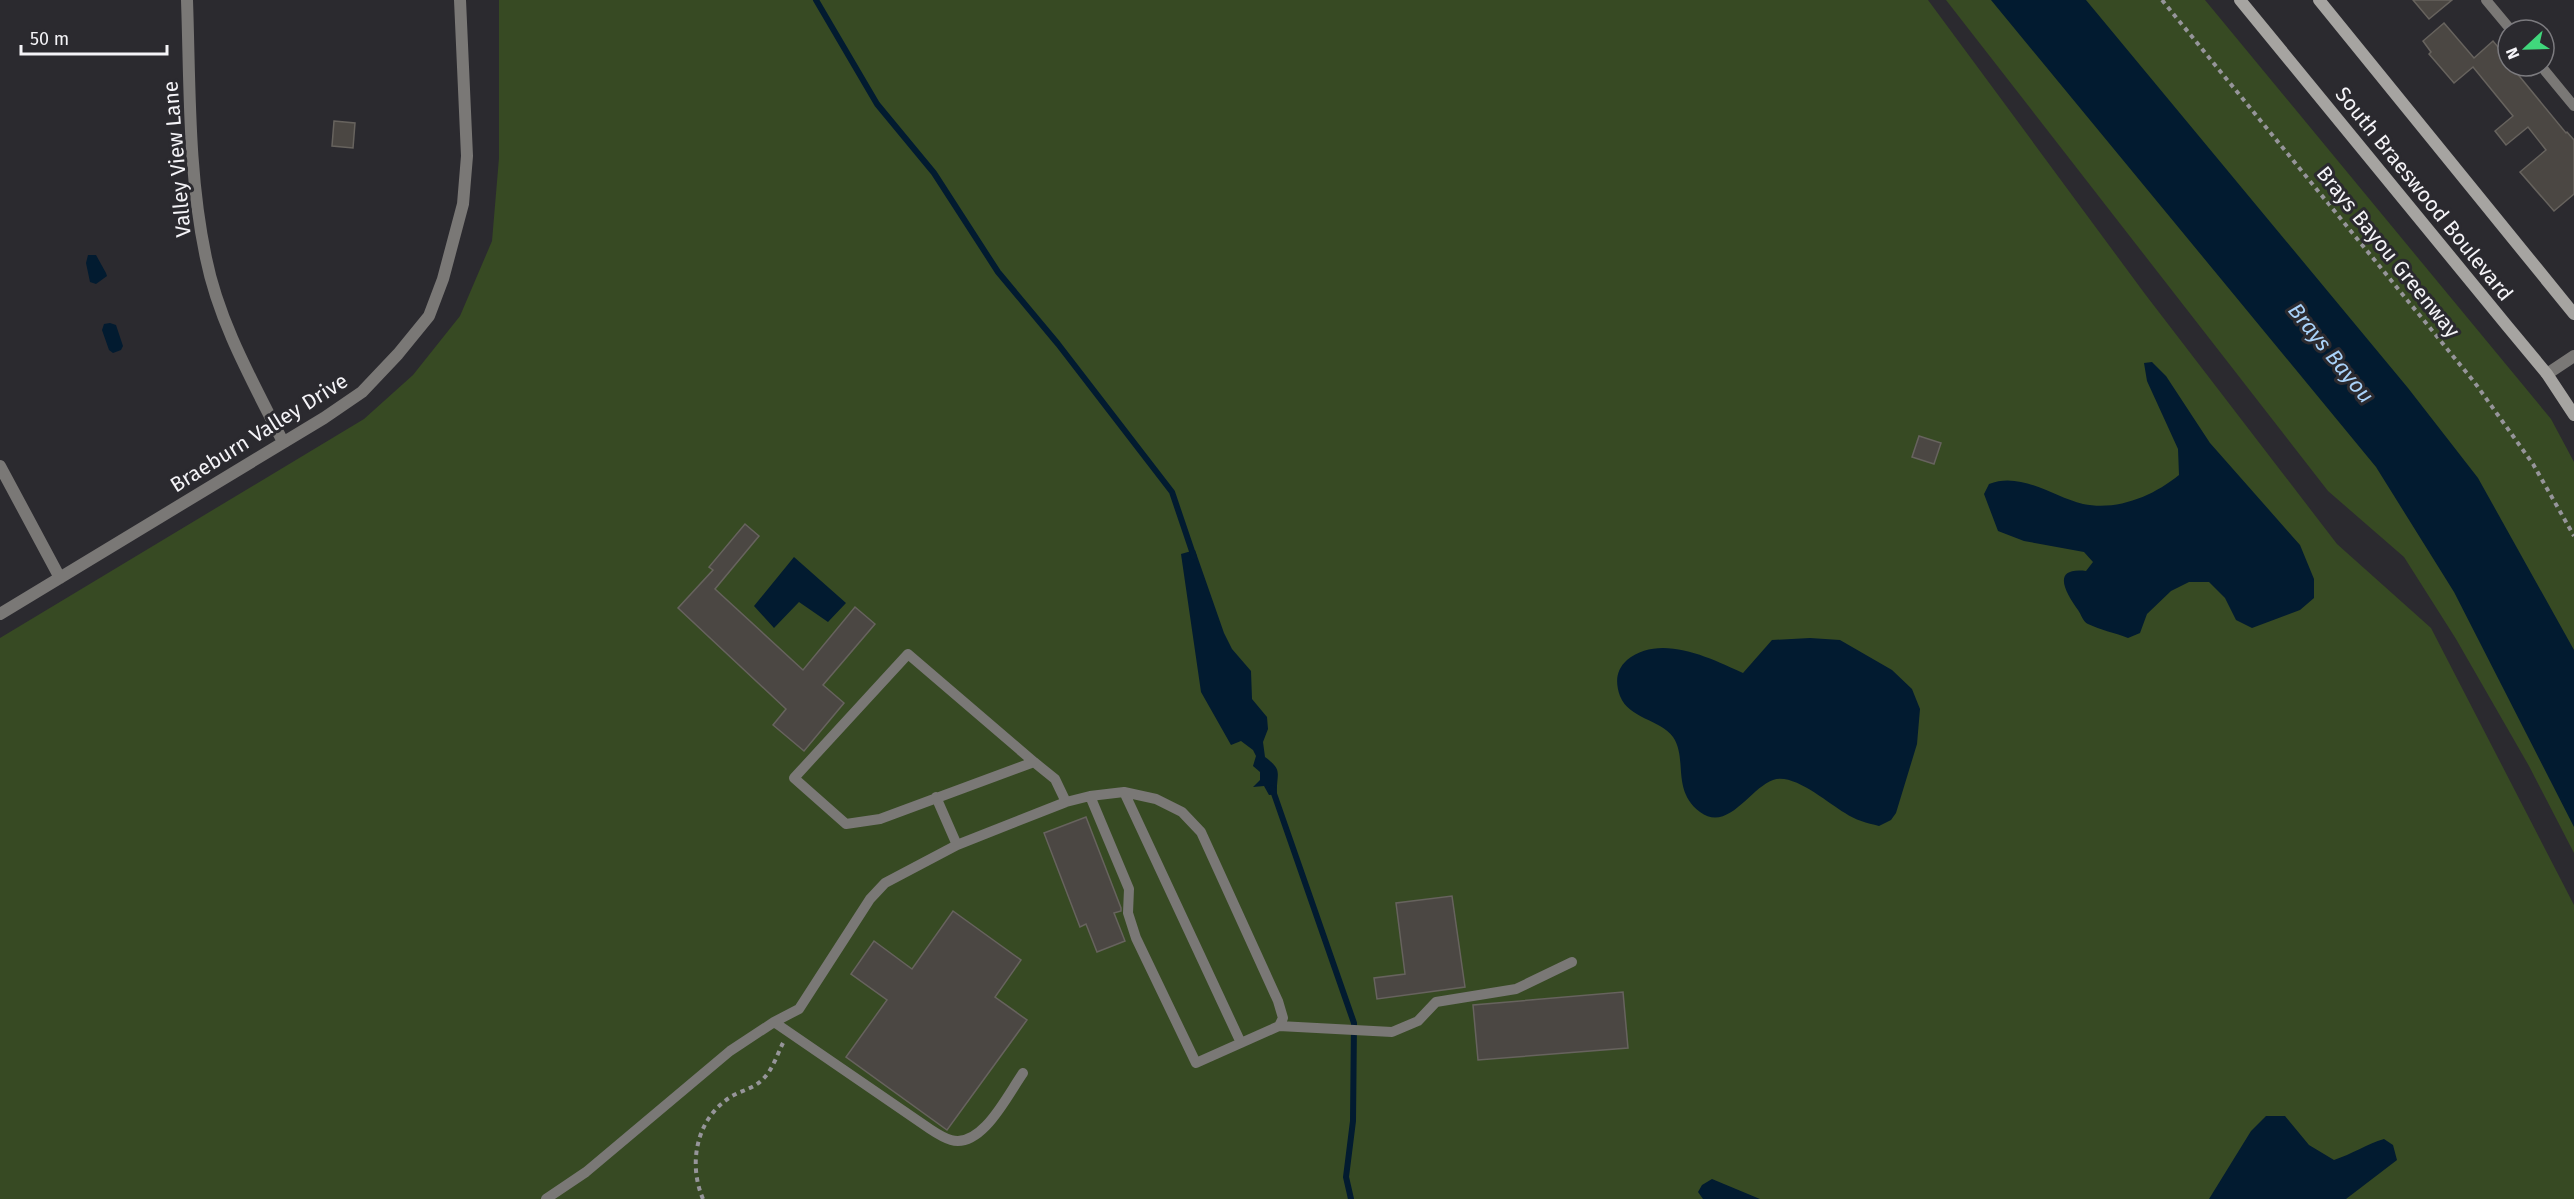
<svg xmlns="http://www.w3.org/2000/svg" width="2574" height="1199" viewBox="0 0 2574 1199" font-family="'Fira Sans',sans-serif">
	<style>
		.green { fill: #374a23 }
		.water { fill: #021b30 }
		.lines { fill: none; stroke-linecap: round; stroke-linejoin: round }
		.stream { stroke: #021b30; stroke-width: 6 }
		.building { fill: #4b4743; stroke: #67635e; stroke-width: 1.5 }
		.path { stroke: #96959a; stroke-width: 4; stroke-dasharray: 4.5 4.5; stroke-linecap: butt }
		.service { stroke: #7a7876; stroke-width: 10 }
		.minor { stroke: #7a7876; stroke-width: 12 }
		.secondary { stroke: #a6a4a1; stroke-width: 12 }
		.labels { text-anchor: middle; dominant-baseline: central; stroke-width: 6; stroke-linejoin: round; paint-order: stroke }
		.street-label { font-size: 21px; fill: #f5f4f8; stroke: #2b2a2f }
		.water-label { font-size: 22px; font-style: italic; fill: #a9d2f9; stroke: #2b2a2f }
	</style>
	<rect width="100%" height="100%" fill="#2b2a2f"/>
	<path class="green" d="M499,0h1429l217,294 192,250 94,84 143,277v294h-2574v-561l364,-219 49,-44 47,-59 32,-75 7,-83z
		M1946,0h259l346,419 23,43v391l-45,-87 -73,-127 -52,-82 -76,-66z"/>
	<path class="water" d="M1991,0h95l322,388 70,90 96,172v177l-120,-235 -78,-125z
		M88,255h8l10,18 1,3 -11,8 -6,-2 -4,-19z
		M110,323l6,2 7,21 -2,4 -8,3 -4,-3 -7,-20 2,-6z
		M2152,362l14,14 44,67 90,102 14,34v19l-14,12 -48,18 -16,-8 -11,-22 -16,-16h-20l-18,9 -24,23 -7,19 -12,5c-12,-5 -28,-8 -40,-14 -5,-2 -7,-10 -10,-14 -12,-17 -28,-43 8,-39l7,-9 -9,-10 -60,-11 -26,-10 -14,-37 5,-10c32,-13 64,13 94,20 35,7 70,-8 96,-29l-1,-26 -31,-68 -3,-18z
		M1195,550l29,83 8,16 19,22 1,28 15,18 1,12 -5,13 2,15c19,14 11,16 12,37l-8,1 -5,-9 -11,1 7,-7v-8l-7,-6 3,-10 -3,-6 -12,-9 -10,4 -30,-53 -20,-138z
		M794,557l52,46 -18,19 -29,-20 -25,26 -20,-22z
		M1810,638l30,2 52,30 20,19 8,20 -3,35 -21,69 -5,7 -12,6c-12,-3 -24,-6 -34,-13 -17,-10 -52,-41 -72,-33 -23,8 -45,53 -73,32 -29,-22 -12,-53 -27,-75 -13,-18 -44,-18 -53,-41 -5,-14 -4,-26 7,-36 33,-27 83,-2 116,13l29,-33z
		M2266,1116h19l24,29 25,15c18,-6 33,-16 50,-21l9,6 4,15 -51,39h-137l42,-68z
		M1712,1179l48,20h-57l-5,-7 4,-7z"/>
	<g class="lines">
		<path class="stream" d="M816,0l61,104 57,69 64,99 60,72 114,148 22,65
			M1272,788l82,235 -1,98 -7,56 5,22"/>
	</g>
	<path class="building" d="M2413,0h39l-23,19z
		M2444,23l30,35 19,-17 15,18v7h3l55,67 1,-1 7,8v54l-20,17 -34,-39 26,-22 -18,-23 -22,18 -11,-14 18,-15 -40,-49 -19,16 -25,-29 2,-2 -8,-11z
		M334,121l21,2 -2,25 -21,-2z
		M1919,436l22,7 -7,21 -22,-7z
		M745,524l14,12 -44,53 88,81 52,-63 20,17 -52,61 21,18 -40,48 -31,-26 13,-16 -108,-101 35,-38 -4,-3z
		M1086,817l35,91v3l-7,2 11,28 -28,11 -11,-28 -6,3 -36,-94z
		M1452,896l13,91 -88,12 -3,-21 31,-4 -9,-71z
		M953,911l68,49 -26,37 32,23 -80,110 -101,-73 41,-57 -36,-26 23,-33 38,28z
		M1623,992l5,56 -150,12 -5,-55z"/>
	<g class="lines">
		<path class="path" d="M2162,0l313,383 58,81 41,72
			M703,1199c-15,-35 -7,-79 26,-101 10,-7 24,-9 33,-18 10,-9 15,-25 21,-37"/>
		<path class="service" d="M2486,0l25,30
			M2541,66l33,40
			M908,654l126,108 -154,57 -34,5 -52,-46z
			M1034,762l21,17 11,23
			M1124,792l117,251
			M936,797l21,48
			M774,1022l156,107c6,4 14,9 21,11 31,9 57,-46 72,-67
			M1279,1026l113,6 26,-11 18,-19 80,-13 56,-27
			M546,1199l40,-27 144,-121 44,-29 25,-13 71,-110 15,-16 72,-38 109,-43 24,-6 34,-4 32,7 26,13 19,20 77,169 5,17 -4,8 -83,37 -60,-125 -8,-25 1,-24 -39,-93"/>
		<path class="minor" d="M187,0c3,86 1,174 19,258 13,65 48,126 77,184
			M2547,374l27,-18
			M0,466l60,112
			M0,614l324,-196 38,-26 36,-38 31,-38 14,-37 20,-75 4,-48 -7,-156"/>
		<path class="secondary" d="M2240,0l268,327 39,47 27,41
			M2319,0l255,314"/>
	</g>
	<g class="labels">
		<g class="street-label">
			<text transform="translate(177 159) rotate(-95)">Valley View Lane</text>
			<text transform="translate(2424 194) rotate(51)">South Braeswood Boulevard</text>
			<text transform="translate(2388 252) rotate(51)">Brays Bayou Greenway</text>
			<text transform="translate(259 433) rotate(-32)">Braeburn Valley Drive</text>
		</g>
		<g class="water-label">
			<text transform="translate(2331 353) rotate(51)">Brays Bayou</text>
		</g>
	</g>
	<g transform="translate(2526 48) rotate(248)"><circle r="28" fill="#2b2a2f" stroke="#7c7b7f" stroke-width="1.5"/>
	<path d="M0-4.5L10 22L0 15L-10 22Z" fill="#40d77c"/>
	<text y="-9" font-size="16" font-weight="bold" text-anchor="middle" fill="#f5f4f8">N</text>
	</g>
	<path d="M21 45v9h146v-9" fill="none" stroke="#f5f4f8" stroke-width="3"/>
	<text x="30" y="45" font-size="18" fill="#f5f4f8" stroke="#2b2a2f" stroke-width="4.5" paint-order="stroke">50 m</text>
</svg>
